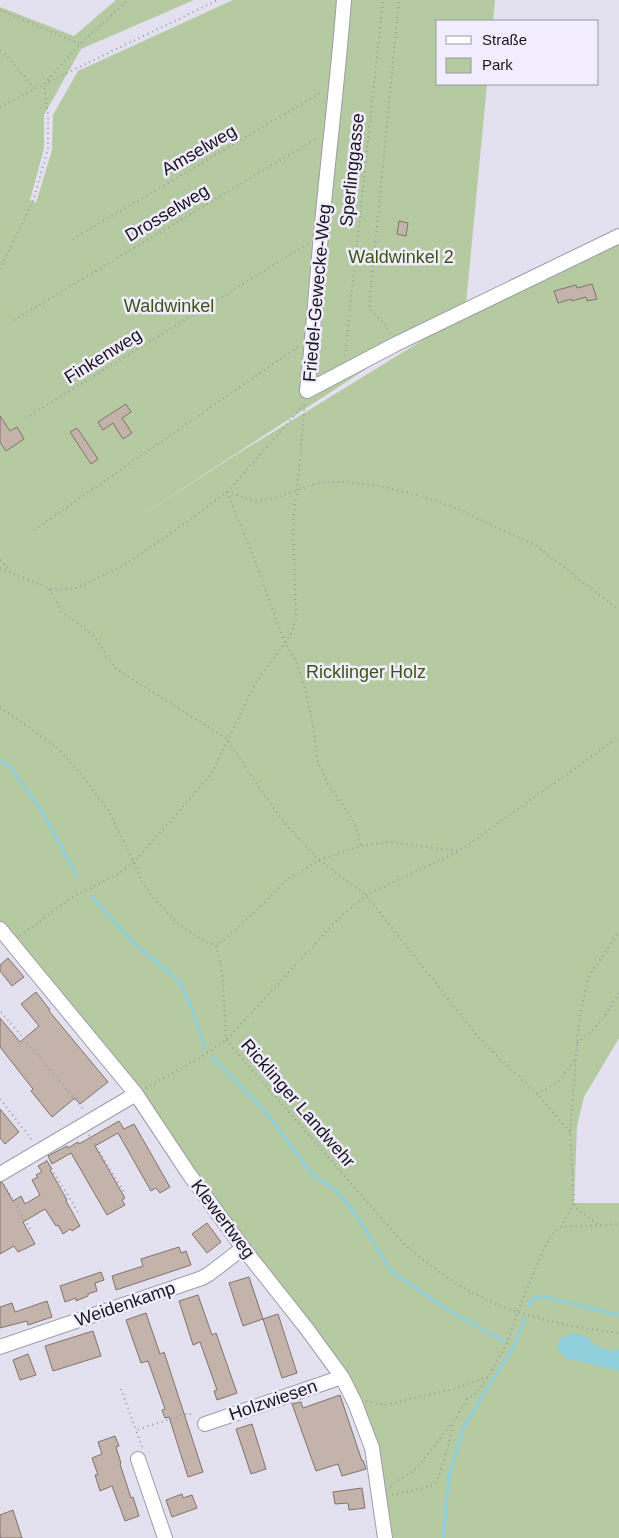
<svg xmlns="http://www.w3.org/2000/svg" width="619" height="1538" viewBox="0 0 619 1538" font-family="Helvetica,sans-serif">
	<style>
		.green { fill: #b5caa0 }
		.water { fill: #90cfdc }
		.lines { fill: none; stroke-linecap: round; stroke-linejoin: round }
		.stream { stroke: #90cfdc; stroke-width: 3 }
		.building { fill: #c3b3ab; stroke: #82736b }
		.street-casing { stroke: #9e9baa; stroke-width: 16 }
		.path { stroke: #9b99a5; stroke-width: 2; stroke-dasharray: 1 4; stroke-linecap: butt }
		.street { stroke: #fff; stroke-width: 14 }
		.labels { text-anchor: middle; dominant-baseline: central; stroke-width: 5; stroke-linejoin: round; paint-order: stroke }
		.street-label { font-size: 18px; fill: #18171c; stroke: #f1edfe }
		.park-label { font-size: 18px; fill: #3a5513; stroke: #f1edfe }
	</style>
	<rect width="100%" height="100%" fill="#e3e0f0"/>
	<path class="green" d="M116,0h78l-113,49 -37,66v33l-14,52 6,3 16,-53 1,-35 25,-44 155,-71h262l-2,21h-55v63h49l-21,220 -332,216 100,-64 197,-121 57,-30 131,-61v794l-35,59 -7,29 -3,77h45v335h-226l-18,-103 -14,-36 -14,-27 -334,-436 -13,-14v-915l74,29z"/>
	<path class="water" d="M573,1333l14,4 9,9 16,5 7,-2v22l-53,-13 -9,-9 2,-10z"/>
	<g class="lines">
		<path class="stream" d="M0,761l9,4 34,48 34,63
			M91,896l42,46 46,39 13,28 13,39
			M212,1057l53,54 47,63 26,18 20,26 33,53 57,39 56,31
			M529,1306l2,-6 10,-4 78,19
			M443,1538l6,-62 14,-47 25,-42 25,-39 12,-29"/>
	</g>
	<path class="building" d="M399,221l9,2 -2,13 -9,-2z
		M592,284l5,15 -10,2 -1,-4 -14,4 -1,-2 -13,4 -4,-12 22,-6 1,3z
		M126,404l5,8 -9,6 10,15 -9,6 -10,-16 -10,7 -5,-8z
		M0,416l10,15 7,-4 7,12 -18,12 -6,-9z
		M77,428l21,31 -7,5 -21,-32z
		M8,958l16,19 -12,9 -12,-15v-6z
		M36,992l14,18 -1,1 59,71 -28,22 -5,-6 -23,19 -21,-26 2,-2 -33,-42v-29l20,24 19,-16 -18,-22z
		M0,1109l19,23 -14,12 -5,-6z
		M119,1121l5,8 10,-5 36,63 -10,6 -4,-5 -5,3 -33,-58 -23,13 30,52 -3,2 3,5 -18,10 -36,-62 -19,11 -4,-8 19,-10 1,2 10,-6 1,2z
		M47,1161l5,8 -2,1 17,30 -1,1 14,25 -8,5 -2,-2 -7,5 -5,-9 -2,1 -11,-17 -22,13 12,22 -17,8 -4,-6 -14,8v-71l2,-1 11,19 8,-5 4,8 15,-9 -8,-15 6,-3 -2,-2 6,-3 -4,-6z
		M207,1223l14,19 -14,11 -15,-19z
		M179,1247l2,6 5,-2 5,14 -75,25 -4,-14 31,-10 -2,-7z
		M101,1272l3,8 -9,3 2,8 -9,3v2l-12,5v-3l-11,4 -5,-16z
		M249,1277l14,42 -20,7 -14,-43z
		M198,1295l14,40 4,-2 21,60 -20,7 -3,-9 3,-1 -17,-48 -7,3 -14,-44z
		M47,1301l5,16 -24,8 -1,-4 -27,7v-21l12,-4 3,9z
		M146,1313l14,41 4,-2 39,120 -15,5 -19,-60 -4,1 -3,-8 3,-1 -17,-48 -7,2 -15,-43z
		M278,1314l19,59 -15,5 -19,-59z
		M93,1331l8,25 -48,15 -8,-25z
		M28,1354l8,21 -16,5 -7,-20z
		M340,1395l22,66 1,-1 3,9 -24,7 -4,-12 -22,7 -24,-67 9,-2 2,6z
		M252,1424l14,45 -15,5 -15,-45z
		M115,1436l4,10 -3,1 5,16 -1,1 11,34 2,-1 6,19 -14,5 -13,-35 -12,5 -5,-16h3l-6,-17 10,-4 -4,-12z
		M362,1488l3,20 -16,2 -1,-7 -13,1 -2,-12z
		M182,1494l1,4 9,-3 5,13 -25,9 -6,-17z
		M13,1510l9,28h-21l-1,-4v-19z"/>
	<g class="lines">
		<defs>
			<path id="street" d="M344,0c-6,79 -16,157 -23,235 -5,52 -8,104 -14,156l89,-47 223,-108
				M0,929l136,165 53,80 54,74 64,81 35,48 13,26 17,45 13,90
				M0,1174l136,-80
				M0,1347l202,-69 7,-4 34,-26
				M205,1424l137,-47
				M138,1459l27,79"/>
		</defs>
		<use href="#street" class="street-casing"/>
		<path class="path" d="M0,10l80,34
			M0,51l5,3 30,35
			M0,107l44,-23 36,-40 48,-44
			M73,239l249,-147
			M0,269l33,-68 15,-52v-33l-4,-32 174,-84
			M14,320l303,-182
			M390,334l-7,-12 -14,-14 30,-308
			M345,356l38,-356
			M26,418l283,-175
			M227,492l29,9 20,-3 41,-15 29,-1 32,4 32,7 41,13 84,39 84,65
			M227,492l26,64 32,87 11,18 10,31 7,33 4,35 11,24 27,39 6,23
			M34,530l265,-184
			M0,560l11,11
			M0,568l53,22 24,-2 47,-23 53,-36 50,-37 67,-76 10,-13
			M49,589l13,23 31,23 23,34 111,70 33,50 26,36 33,35 47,35 114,144 57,55 33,38
			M0,707l58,41 28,33 22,29 26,52 8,21 12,16 22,23 23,16 17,8 5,18 2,15 3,61 176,202c20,17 40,33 62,46 45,27 104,39 155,45
			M20,936l49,-37 49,-25 16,-12 55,-62 22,-26 44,-90 30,-41 7,-11 4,-14 -3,-97 4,-30 8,-88
			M216,946l26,-22 47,-46 30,-18 42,-14 28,-4 70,9 160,-114
			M1,1012l84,99
			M577,1043l13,-10 15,-17 14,-23
			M146,1088l52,-29 28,-19 115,-124 25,-21 93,-44
			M537,1094l22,-13 17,-23
			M0,1099l33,42
			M89,1135l35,57
			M46,1160l34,55
			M4,1185l27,45
			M574,1204l3,5 22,16
			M561,1227l13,-24 -4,-71 9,-113 9,-41 31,-47
			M121,1389l15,41
			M366,1401l19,4 69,-16 33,-12
			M142,1447l-6,-17 53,-17 5,4
			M391,1487l3,-4 22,-14 35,-45
			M392,1495l40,-9 6,-8 9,-27 6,-28 14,-24 10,-6 11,-16 19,-34 11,-32 26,-63 8,-14 9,-7 58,-3"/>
		<use href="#street" class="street"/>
	</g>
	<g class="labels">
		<g class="street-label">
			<text transform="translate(199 150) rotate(-30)">Amselweg</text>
			<text transform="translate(352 170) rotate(-84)">Sperlinggasse</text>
			<text transform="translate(167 213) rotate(-31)">Drosselweg</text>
			<text transform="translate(317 293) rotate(-85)">Friedel-Gewecke-Weg</text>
			<text transform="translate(103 356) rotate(-32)">Finkenweg</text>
			<text transform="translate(298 1103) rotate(49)">Ricklinger Landwehr</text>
			<text transform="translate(223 1219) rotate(53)">Klewertweg</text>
			<text transform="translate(125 1304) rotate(-19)">Weidenkamp</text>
			<text transform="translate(273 1400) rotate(-19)">Holzwiesen</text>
		</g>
		<g class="park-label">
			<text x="401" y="257">Waldwinkel 2</text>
			<text x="169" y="306">Waldwinkel</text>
			<text x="366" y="672">Ricklinger Holz</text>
		</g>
	</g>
	<rect x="436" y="20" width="162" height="65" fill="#f1edfe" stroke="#9a97a4"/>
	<rect x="446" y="36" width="25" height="8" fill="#ffffff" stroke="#9a97a4"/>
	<text x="482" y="45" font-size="15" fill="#18171c">Straße</text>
	<rect x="446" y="58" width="25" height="15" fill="#b5caa0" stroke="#9a97a4"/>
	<text x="482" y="70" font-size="15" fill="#18171c">Park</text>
</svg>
